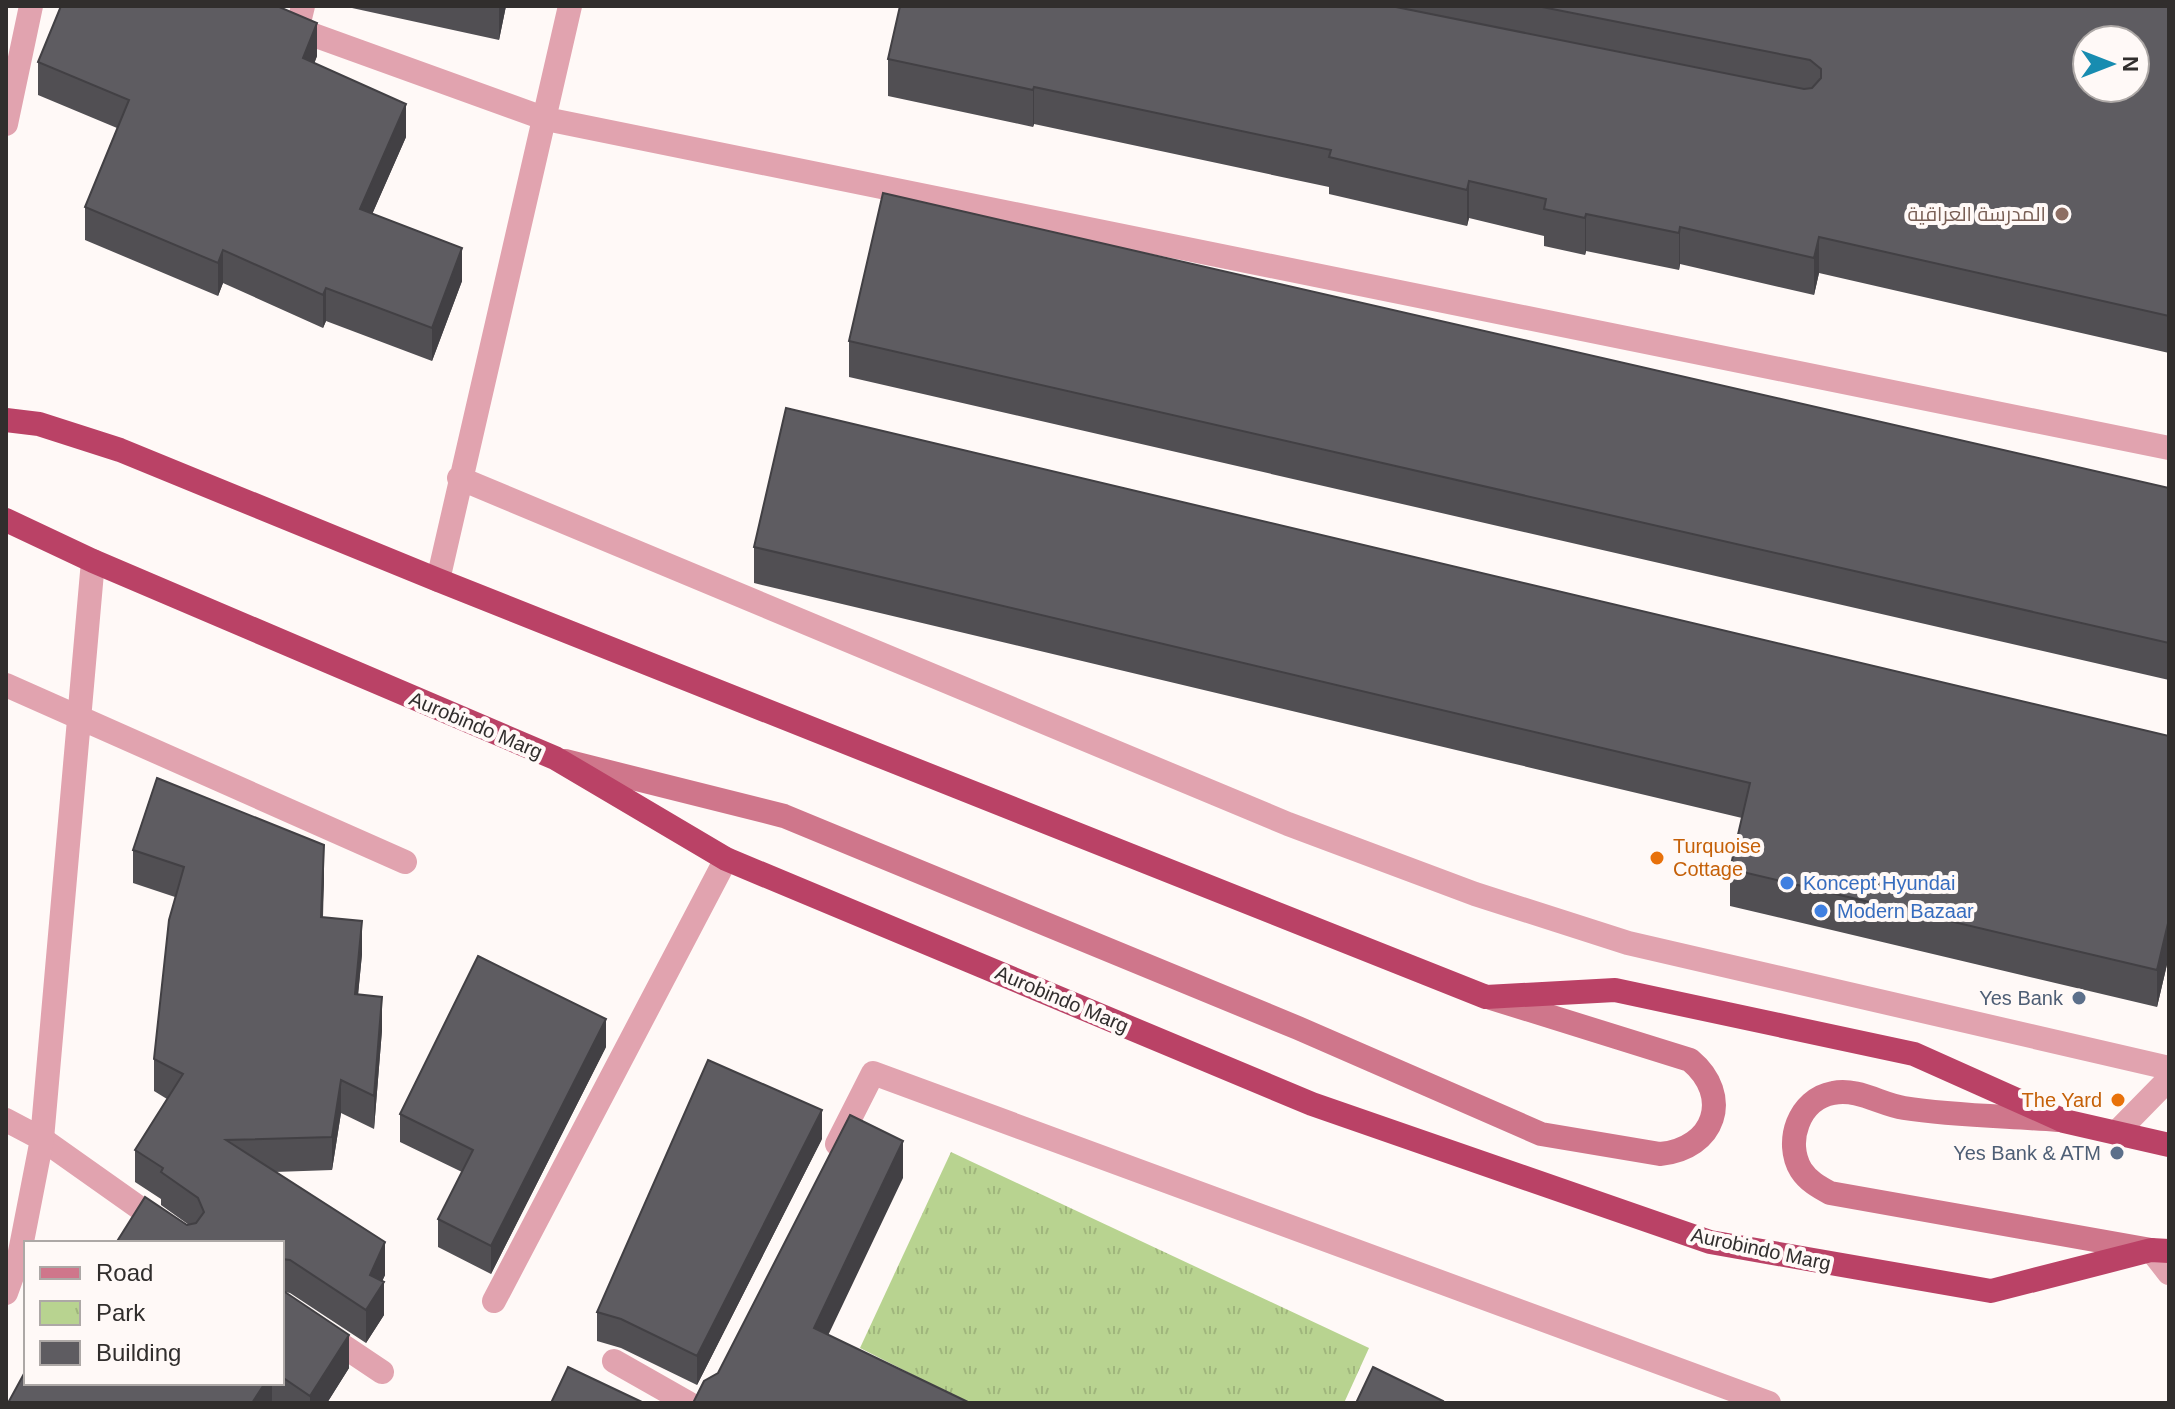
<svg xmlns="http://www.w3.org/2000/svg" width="2175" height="1409" viewBox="0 0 2175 1409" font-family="Arial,Cairo,sans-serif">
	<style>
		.park { fill: url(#park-tufts) }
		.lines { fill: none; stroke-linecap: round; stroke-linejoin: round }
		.service { stroke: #e1a3af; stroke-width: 24 }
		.minor { stroke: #e1a3af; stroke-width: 24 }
		.secondary { stroke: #cf768b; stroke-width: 24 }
		.trunk { stroke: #ba4266; stroke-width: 24 }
		.wall { fill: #514f53 }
		.shaded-wall { fill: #424044 }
		.building { fill: #5e5c61; stroke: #424044; stroke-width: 2; fill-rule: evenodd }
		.education-dot { fill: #8d6e63; stroke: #fff9f7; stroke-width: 3 }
		.food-dot { fill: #e8710a; stroke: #fff9f7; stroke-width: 3 }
		.shop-dot { fill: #3f7fe0; stroke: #fff9f7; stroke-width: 3 }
		.service-dot { fill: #5c6f8a; stroke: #fff9f7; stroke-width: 3 }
		.labels { text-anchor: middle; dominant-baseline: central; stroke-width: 8; stroke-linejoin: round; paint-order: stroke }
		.education-label { font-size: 20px; fill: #785e54; stroke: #fff9f7; text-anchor: end }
		.street-label { font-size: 20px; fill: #312e2d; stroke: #fff9f7 }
		.food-label { font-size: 20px; fill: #c56008; stroke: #fff9f7; text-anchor: start }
		.shop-label { font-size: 20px; fill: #366cbe; stroke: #fff9f7; text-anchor: start }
		.service-label { font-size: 20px; fill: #4e5e75; stroke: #fff9f7; text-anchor: end }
	</style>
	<defs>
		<pattern id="park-tufts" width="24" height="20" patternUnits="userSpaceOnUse" patternTransform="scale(2)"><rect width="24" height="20" fill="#b8d390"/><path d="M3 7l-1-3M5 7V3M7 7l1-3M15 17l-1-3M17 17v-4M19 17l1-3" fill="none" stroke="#9fb57c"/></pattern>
	</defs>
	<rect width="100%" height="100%" fill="#fff9f7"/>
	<path class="park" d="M951,1152l418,196 -25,55h-375l-109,-55z"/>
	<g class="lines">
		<path class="service" d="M42,1139l147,104
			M2151,1250l18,23
			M494,1301l232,-442
			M282,1305l100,67"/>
		<path class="minor" d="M233,6l313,113 1623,329
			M297,31l6,-25
			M6,124l25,-118
			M459,478l829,346 187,70 153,49 541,125
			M438,580l132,-574
			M6,685l399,177
			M6,1120l36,19
			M2116,1133l53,-54
			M837,1144l36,-71 896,330
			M6,1293l13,-36 23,-118 51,-578
			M614,1361l74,42"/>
		<path class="secondary" d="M565,761l219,55 514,212 243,106 119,20c55,-5 73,-58 30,-94l-199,-62
			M2058,1120c-51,-4 -104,-4 -154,-12 -24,-4 -46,-20 -71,-15 -34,6 -49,49 -32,77 7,11 18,17 29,23l321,57"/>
		<path class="trunk" d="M6,420l33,4 81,26 318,130 1048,417 129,-7 299,64 150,67 105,24
			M6,520l87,41 462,197 171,101 586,245 398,138 281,49 160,-41 18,1"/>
	</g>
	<path class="wall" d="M352,6h154l-7,34 -147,-32z
		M900,6h1269v347l-350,-80 -5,22 -134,-31 -1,6 -93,-19 -1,4 -41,-9v-10l-75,-18 -2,8 -138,-32v-7l-295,-63 -1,3 -145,-31v-37z
		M317,56l-3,8 92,73 -34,77 90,67 -30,80 -106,-40 -3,7 -100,-45 -5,13 -133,-56v-33l32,-79 -79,-33v-33z
		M849,341l1320,147v192l-1320,-303z
		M754,547l1415,189v220l-12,51 -427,-101v-37l12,-51 -988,-235z
		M133,850l191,28 -1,39 39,37 -4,40 24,36 -8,99 -33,-16 -9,57 -57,2 110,103 -3,6 2,34 -18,28 -76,-50 -5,-1 64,76 -22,35h-319l18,-20h256v-140l-95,-18h2l-28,-20v-6l-26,-17v-32l32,-51 -13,-8v-32l21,-162 -42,-14z
		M606,1047l-115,227 -53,-27v-28l24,-47 -62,-30v-28z
		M822,1139l-125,246 -76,-37 -24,-7v-29z"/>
	<path class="shaded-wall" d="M499,6h7l-7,34z
		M317,23v33l-14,35v-33z
		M1034,87v37l-1,3v-37z
		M406,104v33l-46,105v-33z
		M1469,181v37l-2,8v-36z
		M1586,214v37l-1,4v-37z
		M1680,227v37l-1,6v-37z
		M1819,237v36l-5,22v-37z
		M462,248v33l-30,80v-33z
		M223,250v33l-5,13v-33z
		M326,288v33l-3,7v-33z
		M324,845v33l-3,72v-33z
		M2169,919v37l-12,51v-37z
		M362,921v33l-7,73v-33z
		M382,997v33l-8,99v-33z
		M606,1019v28l-115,227v-28z
		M341,1080v33l-9,57v-33z
		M822,1110v29l-125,246v-29z
		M903,1141v37l-89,187v-37z
		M385,1242v33l-8,18 7,-11v33l-18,28v-33l4,-35z
		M349,1335v33l-22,35h-17v-7z
		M265,1383h7v20h-20z"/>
	<path class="building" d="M61,6h216l40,17 -14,35 103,46 -46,105 102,39 -30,80 -106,-40 -3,7 -100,-45 -5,13 -133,-56 44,-107 -91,-38z
		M900,6h491l413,83 8,-1 9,-10v-9l-11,-9 -273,-54h632v310l-350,-79 -5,21 -134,-31 -1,6 -93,-19 -1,4 -41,-9 2,-10 -77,-18 -2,9 -138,-33 2,-7 -297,-63 -1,3 -145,-31zM2087,40h48v48h-48z
		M883,193l1286,295v155l-1320,-302z
		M786,408l1383,328v183l-12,51 -427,-101 20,-86 -996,-236z
		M157,778l167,67 -3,72 41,4 -7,73 27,3 -8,99 -33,-16 -9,57 -106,3 159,102 -15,33 14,7 -18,28 -76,-50 -8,-1v-16h-166l29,-46 42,28 9,-2 8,-11 -6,-14 -37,-26 2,-4 -28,-18 48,-76 -29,-15 15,-139 15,-53 -51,-17z
		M478,956l128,63 -115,227 -53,-27 35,-69 -73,-36z
		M708,1060l114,50 -125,246 -76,-37 -24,-7z
		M850,1115l53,26 -89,187 156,75h-277l11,-22 14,-8z
		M282,1290l67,45 -39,61 -28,-19z
		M568,1367l76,36h-93z
		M1373,1367l70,34 -1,2h-86z
		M26,1370v13h239l-13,20h-244z"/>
	<circle class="education-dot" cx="2062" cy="214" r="8"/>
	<g class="food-dot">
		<circle cx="1657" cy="858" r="8"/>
		<circle cx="2118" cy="1100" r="8"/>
	</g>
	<g class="shop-dot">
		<circle cx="1787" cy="883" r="8"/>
		<circle cx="1821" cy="911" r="8"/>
	</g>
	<g class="service-dot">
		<circle cx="2079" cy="998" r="8"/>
		<circle cx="2117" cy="1153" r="8"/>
	</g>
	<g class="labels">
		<g class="education-label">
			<text x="2046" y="214">المدرسة العراقية</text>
		</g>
		<g class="street-label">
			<text transform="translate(476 725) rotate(23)">Aurobindo Marg</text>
			<text transform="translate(1062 999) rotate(23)">Aurobindo Marg</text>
			<text transform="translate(1761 1249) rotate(12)">Aurobindo Marg</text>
		</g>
		<g class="food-label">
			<text x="1673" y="846">Turquoise<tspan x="1673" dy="23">Cottage</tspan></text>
			<text x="2102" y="1100" text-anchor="end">The Yard</text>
		</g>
		<g class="shop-label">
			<text x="1803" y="883">Koncept Hyundai</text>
			<text x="1837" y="911">Modern Bazaar</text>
		</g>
		<g class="service-label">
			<text x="2063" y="998">Yes Bank</text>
			<text x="2101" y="1153">Yes Bank &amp; ATM</text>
		</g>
	</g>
	<rect width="2175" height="1409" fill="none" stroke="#312e2d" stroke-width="16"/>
	<rect x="24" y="1241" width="260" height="144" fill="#fff9f7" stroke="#ada8a6" stroke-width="2"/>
	<rect x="40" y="1267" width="40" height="12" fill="#cf768b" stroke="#ada8a6" stroke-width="2"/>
	<text x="96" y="1281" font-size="24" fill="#312e2d">Road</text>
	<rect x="40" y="1301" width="40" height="24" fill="url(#park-tufts)" stroke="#ada8a6" stroke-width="2"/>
	<text x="96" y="1321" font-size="24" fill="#312e2d">Park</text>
	<rect x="40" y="1341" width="40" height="24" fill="#5e5c61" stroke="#ada8a6" stroke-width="2"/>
	<text x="96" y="1361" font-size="24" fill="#312e2d">Building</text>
	<g transform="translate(2111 64) rotate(90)"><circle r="38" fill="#fff9f7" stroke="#ada8a6" stroke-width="2"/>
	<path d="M0-6L14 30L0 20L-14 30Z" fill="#188cb0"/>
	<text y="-12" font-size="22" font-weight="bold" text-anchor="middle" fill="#312e2d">N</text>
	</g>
</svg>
